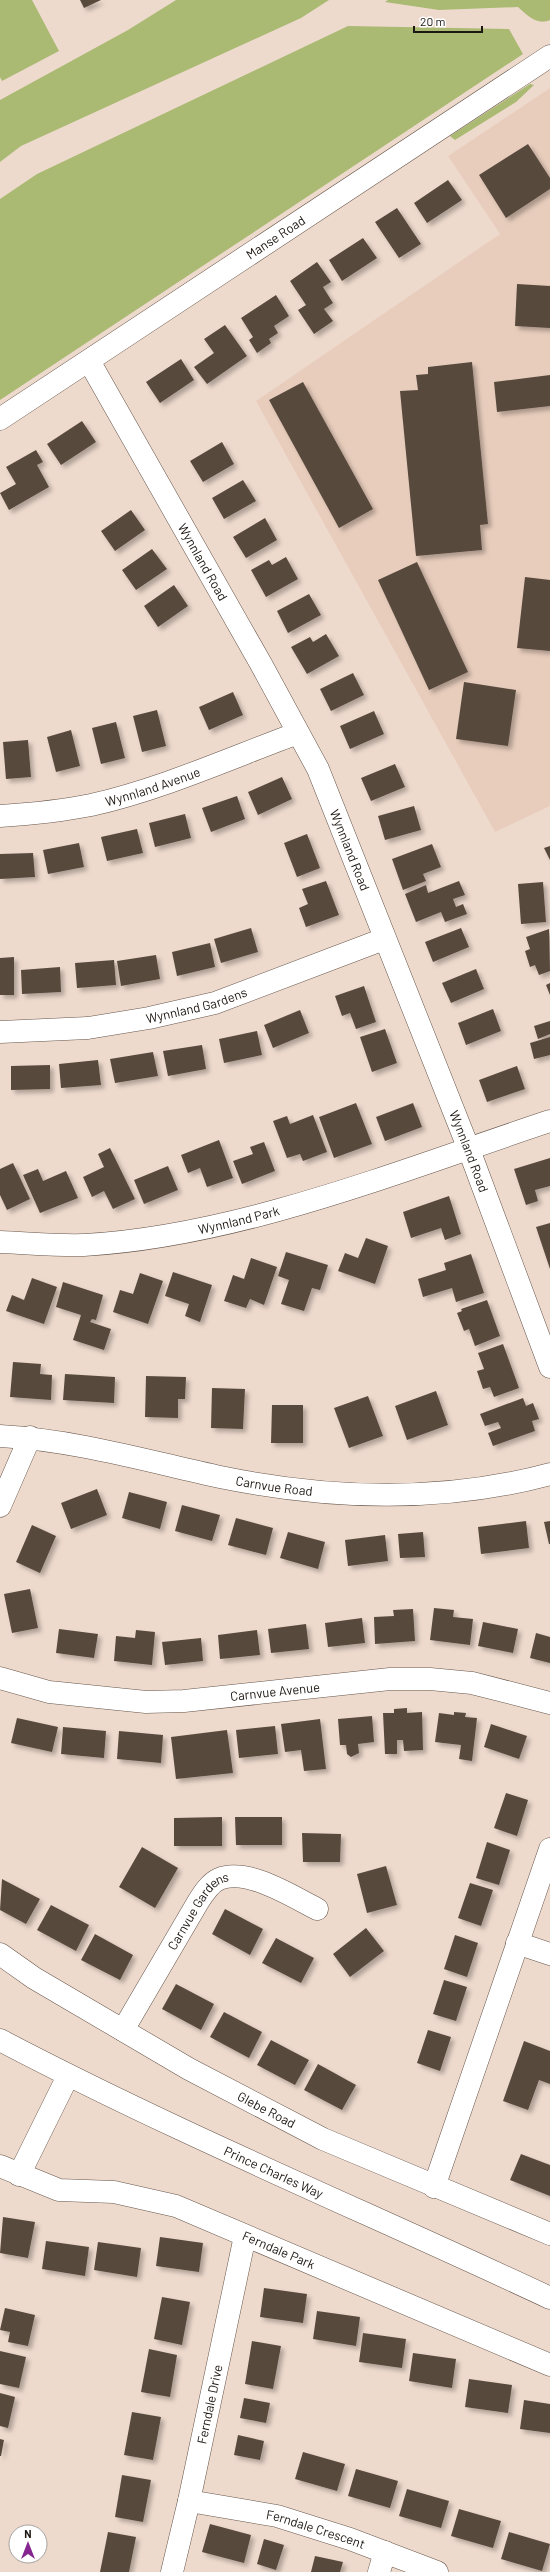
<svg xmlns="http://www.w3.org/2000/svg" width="550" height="2572" viewBox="0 0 550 2572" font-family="Barlow,sans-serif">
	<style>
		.built { fill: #e8cdbc }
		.green { fill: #aaba73 }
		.building { fill: #59493e; filter: url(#shadow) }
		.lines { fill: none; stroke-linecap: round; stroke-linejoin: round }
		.minor-casing { stroke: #67564b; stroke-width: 23 }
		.major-casing { stroke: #67564b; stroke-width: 23 }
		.minor { stroke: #fff; stroke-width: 22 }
		.major { stroke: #fff; stroke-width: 22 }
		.labels { text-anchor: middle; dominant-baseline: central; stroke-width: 4; stroke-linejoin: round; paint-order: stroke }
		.street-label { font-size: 13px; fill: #1d1712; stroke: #fff }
	</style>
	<defs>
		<filter id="shadow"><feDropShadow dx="3.5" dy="3.5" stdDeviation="2" flood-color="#0004"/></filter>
	</defs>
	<rect width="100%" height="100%" fill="#eedacd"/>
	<path class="built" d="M550,88v718l-55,26 -239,-431 244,-167 -52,-78z"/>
	<path class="green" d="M0,0h32l27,51 -57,30 -2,-4z
		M176,0h153l-28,18 -280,128 -21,16v-62l128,-70z
		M388,0h162v20c-13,6 -23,-5 -32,-13l-79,3 -54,-8z
		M348,26l161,3 14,25 -523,346v-201l37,-25z
		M530,84l4,1 -18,17 -61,38 -5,-4z"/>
	<path class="building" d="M80,0h21l-17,8z
		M528,144l22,34v11l-44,29 -27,-43z
		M448,180l14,20 -35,23 -13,-20z
		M397,208l24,36 -22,14 -24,-36z
		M363,238l14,20 -35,23 -13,-21z
		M317,262l14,20 -8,5 10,16 -9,6 9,12 -19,13 -16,-24 8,-5 -16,-24z
		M517,284l33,2v42l-35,-2z
		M276,295l13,21 -15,10 4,7 -9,6 2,4 -14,10 -8,-13 4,-3 -12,-19z
		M225,325l22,31 -40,28 -13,-17 20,-14 -10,-14z
		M181,359l13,21 -34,23 -14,-21z
		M472,362l16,162 -8,1 2,25 -66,6 -16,-165 18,-1 -2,-15 12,-1v-7z
		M550,375v31l-53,6 -3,-30z
		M303,382l70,127 -34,19 -70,-128z
		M82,421l14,21 -35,23 -14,-21z
		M222,442l12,22 -31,18 -13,-21z
		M36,450l7,12 -6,3 12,22 -40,23 -9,-17 16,-9 -10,-17z
		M243,480l13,21 -32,18 -12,-21z
		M131,510l14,20 -30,21 -14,-20z
		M265,518l12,22 -31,18 -13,-21z
		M152,549l15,20 -31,21 -14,-20z
		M286,557l12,22 -32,18 -15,-27 18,-10 3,5z
		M417,562l51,110 -39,18 -51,-110z
		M525,577l25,3v71l-33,-3z
		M174,585l14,21 -30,21 -14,-21z
		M309,594l12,21 -33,18 -11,-22z
		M326,634l13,22 -32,18 -16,-27 19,-10 3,5z
		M353,673l11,22 -33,16 -11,-22z
		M464,682l52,8 -8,56 -52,-7z
		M233,692l10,23 -34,15 -10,-23z
		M157,710l9,36 -24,6 -9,-36z
		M374,711l10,23 -34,15 -10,-23z
		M116,722l9,36 -24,6 -9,-36z
		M71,730l9,36 -24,6 -9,-35z
		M28,740l3,37 -25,2 -3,-37z
		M395,764l10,23 -34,14 -10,-23z
		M282,777l10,22 -34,16 -10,-23z
		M237,796l8,23 -34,13 -9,-24z
		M414,806l7,24 -36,10 -7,-24z
		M185,814l6,24 -36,9 -6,-24z
		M137,829l6,24 -36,8 -6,-24z
		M307,834l13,34 -23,9 -13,-34z
		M79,843l5,24 -36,7 -5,-24z
		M432,844l9,23 -18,7 3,7 -23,9 -11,-31z
		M550,846v14l-6,-12z
		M33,853l2,24 -35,2v-25z
		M326,881l13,34 -33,12 -7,-19 9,-4 -6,-15z
		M459,881l6,14 -12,4 3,8 7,-3 4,10 -22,8 -4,-10 -25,10 -11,-28 21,-9 2,8z
		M543,882l3,40 -25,2 -3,-40z
		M251,928l7,24 -37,11 -7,-24z
		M461,928l8,19 -36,15 -8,-20z
		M549,929l1,42 -11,4 -4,-10 -5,2 -5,-16 5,-2 -4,-12z
		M210,943l5,24 -38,9 -5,-24z
		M156,955l4,24 -39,7 -4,-25z
		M14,957v38h-14v-37z
		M114,960l2,25 -39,3 -2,-25z
		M60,967l1,25 -39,2 -1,-24z
		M476,969l8,20 -33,14 -9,-20z
		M550,983v12l-4,-10z
		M364,986l12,36 -20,7 -6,-16 -8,3 -7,-20z
		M493,1009l8,22 -35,14 -8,-22z
		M300,1010l9,23 -36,15 -9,-23z
		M550,1021v13l-12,5 -4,-13z
		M385,1029l12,34 -25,9 -12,-35z
		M257,1031l5,24 -38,8 -5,-24z
		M550,1037v18l-16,4 -4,-16z
		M202,1045l4,24 -38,7 -5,-25z
		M153,1052l5,24 -43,7 -5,-24z
		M98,1060l3,25 -40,3 -2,-24z
		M50,1065v24l-39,1v-24z
		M517,1066l8,23 -38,13 -8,-22z
		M356,1103l16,41 -38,14 -15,-41z
		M413,1103l9,24 -37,14 -9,-24z
		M313,1115l14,37 -24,9 -3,-7 -13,4 -14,-37 14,-5 3,8z
		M219,1140l14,38 -26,9 -7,-19 -12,5 -7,-18z
		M264,1142l11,29 -33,13 -9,-23 20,-7 -3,-7z
		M110,1148l25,51 -22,10 -9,-18 -12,6 -9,-20 21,-10 -6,-13z
		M550,1158v28l-15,4 3,11 -12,4 -12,-36z
		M13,1163l17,36 -23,11 -7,-15v-26z
		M168,1166l10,24 -34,14 -10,-24z
		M38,1169l5,12 23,-10 12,27 -38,15 -17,-38z
		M449,1196l12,38 -16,6 -4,-12 -30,10 -8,-26z
		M550,1223v46l-14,-42z
		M366,1238l22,8 -13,38 -37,-13 7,-18 13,5z
		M286,1252l42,13 -8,25 -8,-2 -8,23 -23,-7 8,-24 -11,-4z
		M471,1254l13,39 -28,9 -4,-14 -29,9 -5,-18 28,-9 -2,-7z
		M251,1258l26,9 -13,38 -14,-6 -4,9 -22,-7 9,-26 11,4z
		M173,1272l39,13 -12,37 -15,-6 4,-12 -24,-8z
		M140,1273l23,8 -15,43 -35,-12 7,-22 13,4z
		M32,1278l25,9 -13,37 -38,-13 6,-16 12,5z
		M63,1282l40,13 -7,25 -4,-1 -2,3 21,7 -7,21 -31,-10 8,-25 -25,-8z
		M487,1300l13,36 -25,10 -6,-17 -5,2 -7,-18 5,-2 -1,-2z
		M503,1344l16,44 -25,9 -4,-10 -7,2 -6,-18 7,-2 -6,-16z
		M13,1362l28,2 -1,10 12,1 -1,25 -41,-3z
		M65,1374l50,3 -1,26 -51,-3z
		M146,1376l40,1 -1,22h-7v19l-33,-1z
		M212,1388l33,1 -2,40 -32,-1z
		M436,1391l12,34 -41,15 -12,-34z
		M368,1396l15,40 -34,12 -15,-40z
		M523,1398l3,8 7,-3 6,16 -7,2 3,10 -42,15 -5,-13 13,-5 -3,-6 -13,4 -5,-12z
		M272,1405h31v38h-32z
		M97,1489l10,26 -36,14 -10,-26z
		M129,1492l38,10 -7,27 -38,-11z
		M182,1505l38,10 -8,26 -37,-10z
		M236,1518l37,10 -7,27 -38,-10z
		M526,1521l3,27 -48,6 -3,-27z
		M550,1521v23h-1l-5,-22z
		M32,1525l24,11 -16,37 -24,-11z
		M288,1532l37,10 -7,27 -38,-11z
		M423,1532l2,25 -25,1 -2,-24z
		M385,1535l3,26 -40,5 -3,-26z
		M30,1589l8,39 -26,5 -8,-39z
		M434,1608l20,2 -1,7 20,2 -3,26 -40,-5z
		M413,1609l2,32 -40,3 -1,-27 20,-1 -1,-6z
		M362,1618l3,25 -37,4 -3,-24z
		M483,1622l35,7 -5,24 -35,-7z
		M306,1624l3,25 -38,4 -3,-24z
		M59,1629l39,5 -4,24 -38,-5z
		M136,1630l19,2 -3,33 -38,-4 2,-25 19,2z
		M257,1630l3,25 -40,4 -2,-24z
		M536,1633l14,4v26l-20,-5z
		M201,1638l2,23 -38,4 -3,-23z
		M407,1708v5l15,-1 1,38 -19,1 -1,-11h-6v14h-12l-2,-41h11v-4z
		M454,1712l12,1 -1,4 12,1 -5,43 -13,-2 2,-14 -26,-3 4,-29 15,2z
		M372,1716l2,26 -16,2 1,9 -8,4 -4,-3 -1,-9h-6l-2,-26z
		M17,1718l41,9 -6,25 -41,-9z
		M320,1719l6,50 -22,2 -3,-21 -16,2 -4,-28z
		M491,1724l36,12 -8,23 -35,-12z
		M275,1726l3,28 -39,4 -3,-28z
		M63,1727l43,4 -2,27 -43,-4z
		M227,1730l6,43 -57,6 -5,-42z
		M119,1731l44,4 -2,28 -44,-4z
		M506,1793l22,7 -11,36 -23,-8z
		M222,1817v29h-48v-28z
		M235,1817h47v28h-46z
		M302,1833l39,1 -1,28h-37z
		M487,1842l23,8 -11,35 -23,-7z
		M142,1847l36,21 -23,40 -36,-21z
		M386,1866l11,39 -30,8 -10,-39z
		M2,1879l38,20 -14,25 -26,-14z
		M470,1883l23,7 -12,36 -23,-8z
		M51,1905l38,20 -13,26 -39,-21z
		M225,1909l38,20 -13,26 -38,-21z
		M366,1928l18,23 -34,26 -17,-23z
		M95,1934l38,21 -13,25 -39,-20z
		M455,1935l23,8 -11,34 -23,-8z
		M276,1938l38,20 -13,25 -39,-20z
		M444,1980l23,7 -11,34 -23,-7z
		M176,1984l38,20 -13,26 -39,-21z
		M224,2012l38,20 -13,26 -39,-21z
		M428,2030l23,7 -11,34 -23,-8z
		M271,2040l38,20 -14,25 -38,-20z
		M524,2041l26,10v33l-11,-4 -11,30 -25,-9z
		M318,2064l38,21 -14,25 -38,-20z
		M521,2154l29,11v31l-40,-16z
		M3,2217l32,5 -7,36 -28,-5z
		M160,2237l43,6 -4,29 -43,-6z
		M46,2241l43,6 -4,29 -43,-7z
		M98,2242l43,6 -4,29 -43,-7z
		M264,2288l43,6 -4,29 -43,-6z
		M162,2297l28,5 -8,43 -28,-6z
		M5,2308l30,7 -7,31 -20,-4 2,-10 -10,-2z
		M317,2311l43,6 -4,29 -43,-7z
		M363,2333l43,6 -4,29 -43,-6z
		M252,2341l29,5 -8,43 -28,-5z
		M149,2349l28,6 -7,42 -29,-5z
		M0,2351l26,6 -7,31 -19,-4z
		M413,2353l43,6 -4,29 -43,-7z
		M469,2379l43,6 -4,28 -43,-6z
		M0,2393l15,4 -7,31 -8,-2z
		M244,2398l26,5 -4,20 -26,-5z
		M524,2400l26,4v29l-30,-4z
		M132,2412l29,5 -8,43 -29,-5z
		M238,2435l26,6 -4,19 -26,-5z
		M0,2439l4,1 -3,16h-1z
		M303,2452l42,12 -8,27 -42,-12z
		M356,2469l42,12 -8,27 -42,-12z
		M122,2475l29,5 -8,42 -28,-5z
		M407,2489l42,12 -8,27 -42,-12z
		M459,2509l42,12 -8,27 -42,-12z
		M210,2524l41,11 -7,28 -42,-11z
		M108,2532l28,5 -7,35h-29z
		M509,2532l41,12 -8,27 -41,-12z
		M264,2539l20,6 -8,25 -19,-6z
		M315,2556l28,6 -3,10h-29z"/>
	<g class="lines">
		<defs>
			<g id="minor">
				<path id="s1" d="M89,361l172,303 57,105 150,378 82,220"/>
				<path id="s2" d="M0,816c31,-2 61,-5 91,-11 71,-16 139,-47 207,-72"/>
				<path id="s3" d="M0,1032l88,-4 61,-10 66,-15 169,-64"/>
				<path id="s4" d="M0,1242c28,1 57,4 84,3 156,-9 318,-75 466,-124"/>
				<path id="s5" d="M0,1436c75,4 147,25 220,41 108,22 223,26 330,-3"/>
				<path d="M0,1506l30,-69"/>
				<path id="s6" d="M0,1678l49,14 97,10 38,-1 206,-22h40l42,4 78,20"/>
				<path d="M517,1943l33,11"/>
				<path id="s7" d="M0,1954l34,24 155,91 134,70 227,95"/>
				<path id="s8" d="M123,2030l75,-128c5,-8 12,-19 21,-23 28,-12 74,18 98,30"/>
				<path id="s9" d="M0,2040c179,94 367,172 550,258"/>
				<path id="s10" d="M0,2166l59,24 55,2 62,14 374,159"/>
				<path d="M19,2175l49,-99"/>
				<path d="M434,2187l116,-338"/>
				<path id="s11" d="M189,2501l88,15 73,23 87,33"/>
				<path id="s12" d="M172,2572l17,-71 56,-265"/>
				<path d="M379,2572l6,-20"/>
			</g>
			<g id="major">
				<path id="s13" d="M0,419l550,-363"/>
			</g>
		</defs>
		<use href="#minor" class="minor-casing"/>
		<use href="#major" class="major-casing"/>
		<use href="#minor" class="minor"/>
		<use href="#major" class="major"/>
	</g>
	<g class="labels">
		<g class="street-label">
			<text stroke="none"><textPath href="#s13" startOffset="330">Manse Road</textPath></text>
			<text stroke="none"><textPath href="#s1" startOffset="231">Wynnland Road</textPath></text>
			<text stroke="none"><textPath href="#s2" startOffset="156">Wynnland Avenue</textPath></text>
			<text stroke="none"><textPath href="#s1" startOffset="555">Wynnland Road</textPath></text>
			<text stroke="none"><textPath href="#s3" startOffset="199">Wynnland Gardens</textPath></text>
			<text stroke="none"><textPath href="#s1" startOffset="879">Wynnland Road</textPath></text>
			<text stroke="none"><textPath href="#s4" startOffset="241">Wynnland Park</textPath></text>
			<text stroke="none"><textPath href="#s5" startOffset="279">Carnvue Road</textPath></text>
			<text stroke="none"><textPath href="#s6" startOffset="278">Carnvue Avenue</textPath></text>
			<text stroke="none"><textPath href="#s8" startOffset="142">Carnvue Gardens</textPath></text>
			<text stroke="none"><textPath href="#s7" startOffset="309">Glebe Road</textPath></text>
			<text stroke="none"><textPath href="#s9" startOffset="304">Prince Charles Way</textPath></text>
			<text stroke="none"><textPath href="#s10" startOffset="294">Ferndale Park</textPath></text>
			<text stroke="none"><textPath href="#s12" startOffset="172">Ferndale Drive</textPath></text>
			<text stroke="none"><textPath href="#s11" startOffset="130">Ferndale Crescent</textPath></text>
		</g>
	</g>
	<g transform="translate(28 2544)"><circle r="19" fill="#ffffff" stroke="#a5a2a0"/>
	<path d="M0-3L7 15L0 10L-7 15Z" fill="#872690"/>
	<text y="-6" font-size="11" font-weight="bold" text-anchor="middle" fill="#1d1712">N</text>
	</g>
	<path d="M414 26v6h68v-6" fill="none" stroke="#1d1712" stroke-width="2"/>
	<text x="420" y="26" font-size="12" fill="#1d1712" stroke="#ffffff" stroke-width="3" paint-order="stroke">20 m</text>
</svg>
